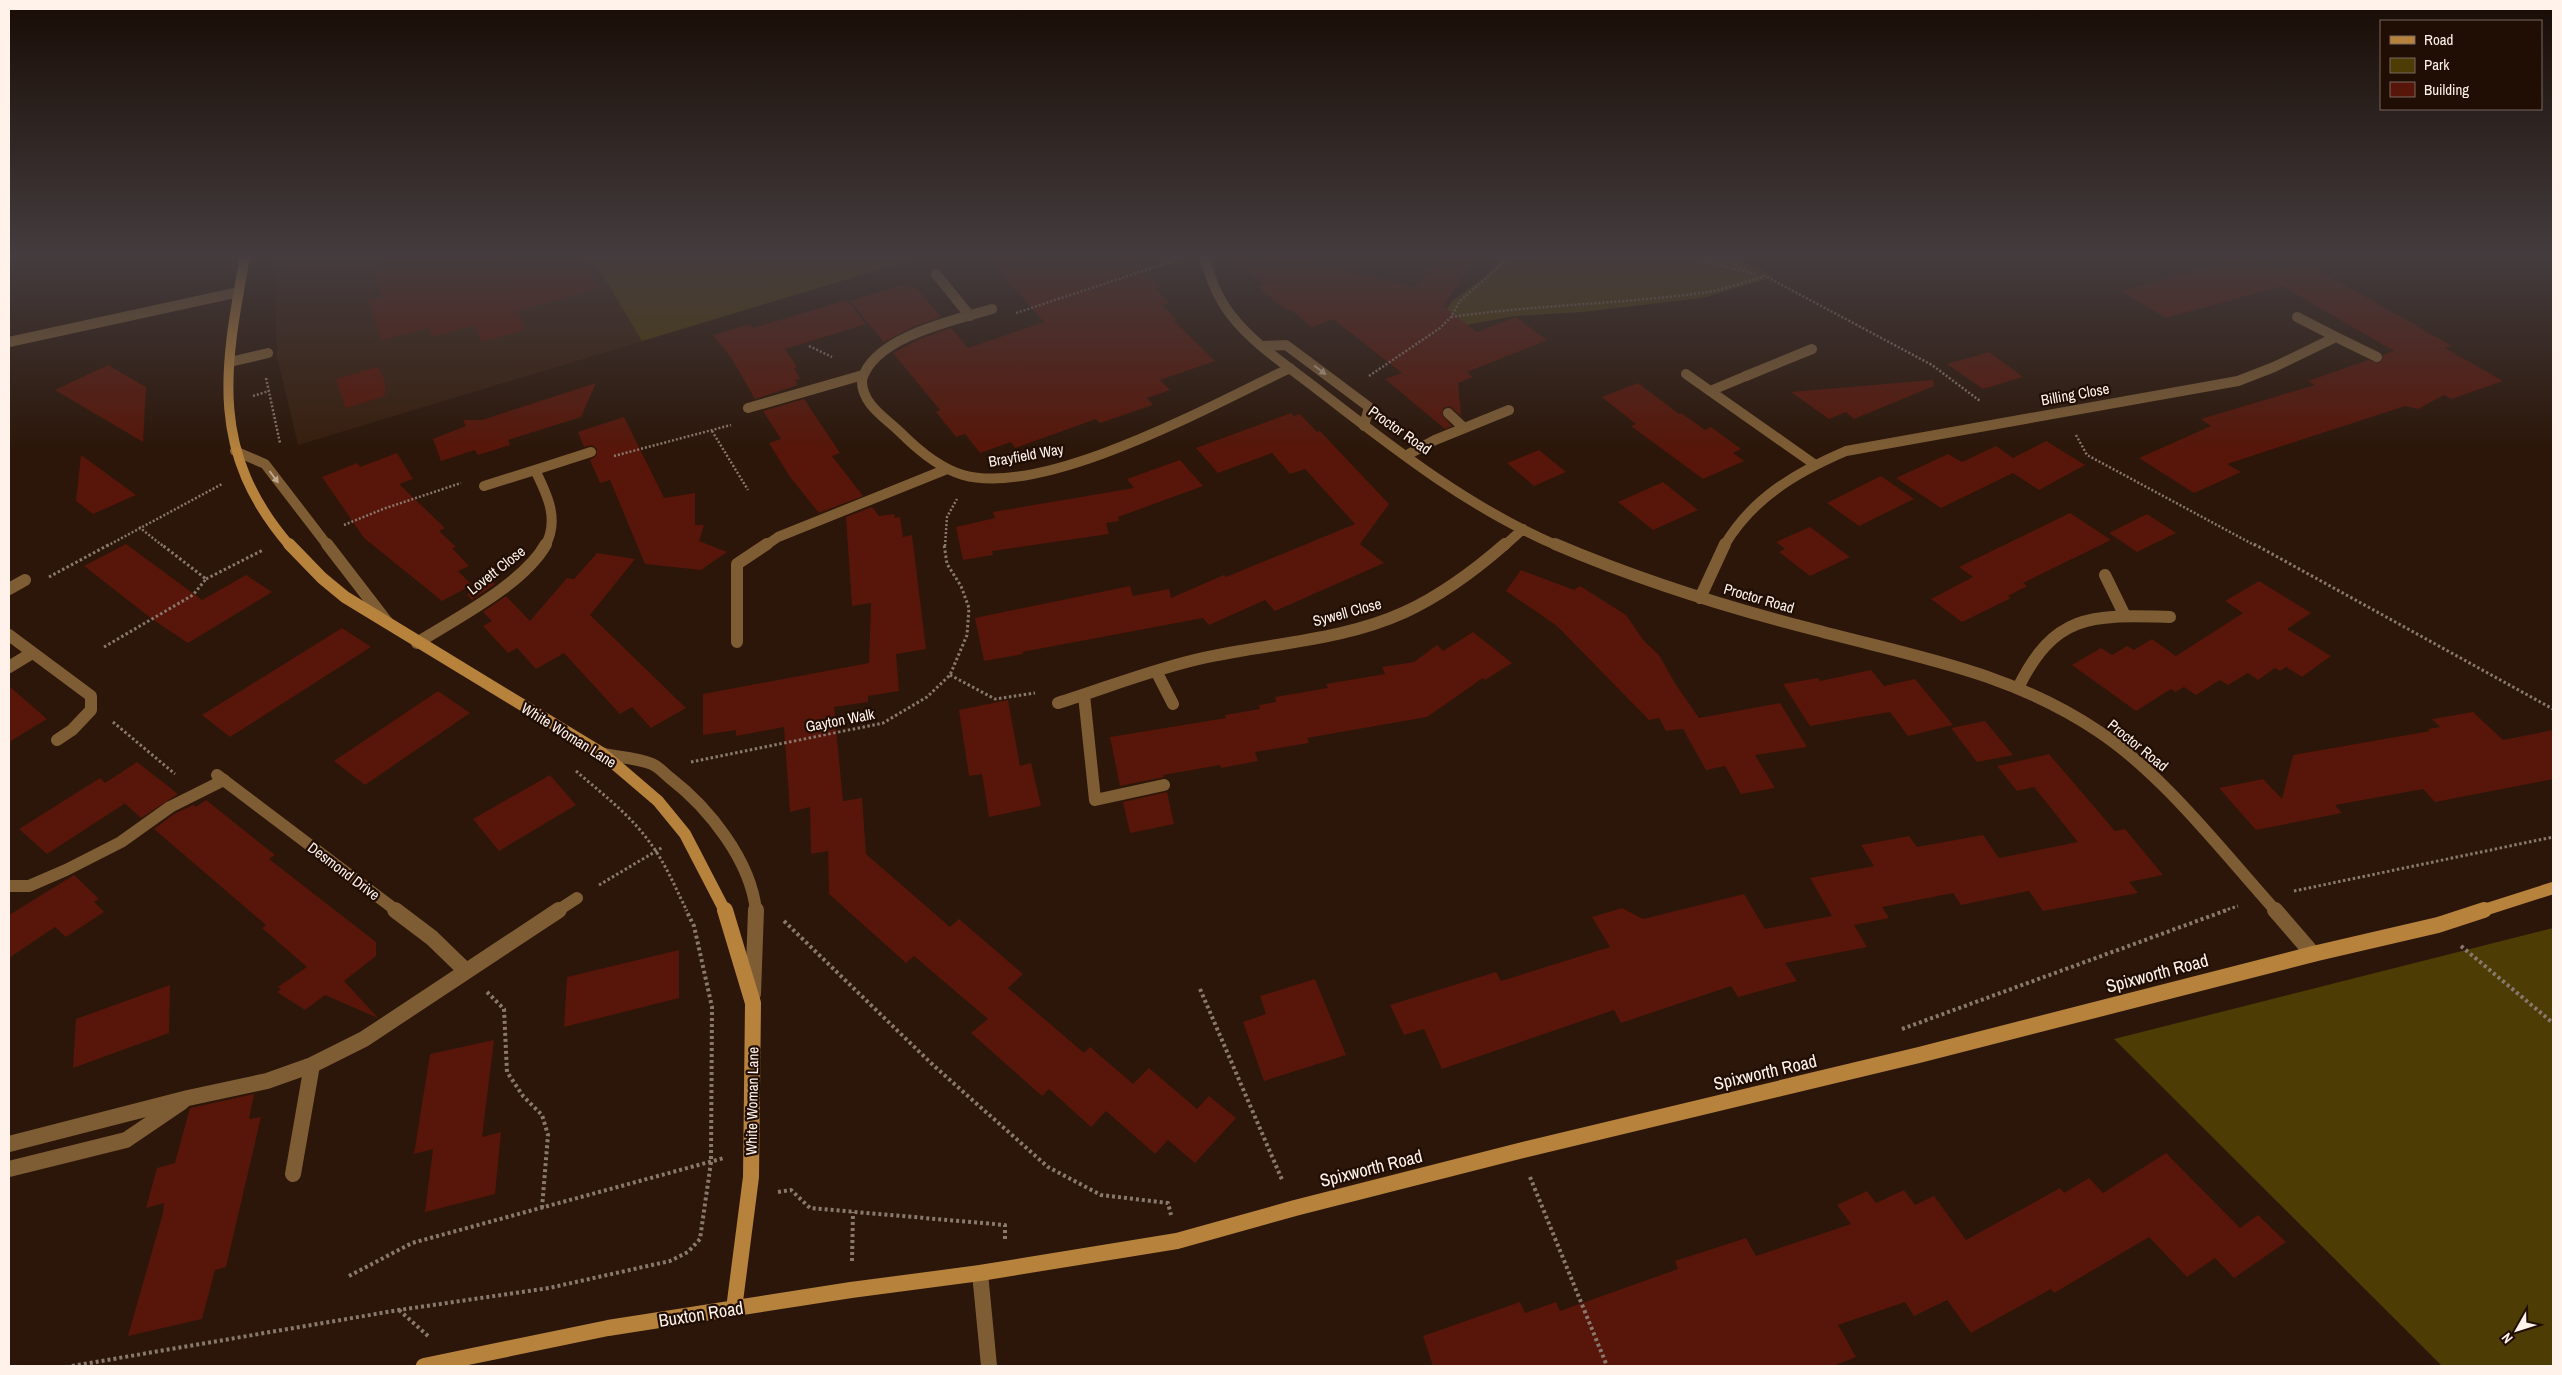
<svg xmlns="http://www.w3.org/2000/svg" width="2562" height="1375" viewBox="0 0 2562 1375" font-family="'Archivo Narrow',sans-serif">
	<style>
		.built { fill: #371e0d }
		.green { fill: #4d3c04 }
		.building { fill: #571609 }
		.lines { fill: none; stroke-linecap: round; stroke-linejoin: round }
		.path-far2 { stroke: #89786e; stroke-width: 2.5; stroke-dasharray: 2 2; stroke-linecap: butt }
		.path-far1 { stroke: #89786e; stroke-width: 3; stroke-dasharray: 2.5 2.5; stroke-linecap: butt }
		.path { stroke: #89786e; stroke-width: 4; stroke-dasharray: 3 3; stroke-linecap: butt }
		.lane-far2 { stroke: #7e5d34; stroke-width: 10 }
		.lane-far1 { stroke: #7e5d34; stroke-width: 12 }
		.lane { stroke: #7e5d34; stroke-width: 16 }
		.street-far2 { stroke: #7e5d34; stroke-width: 10 }
		.street-far1 { stroke: #7e5d34; stroke-width: 12 }
		.street { stroke: #7e5d34; stroke-width: 16 }
		.secondary-far2 { stroke: #b6823c; stroke-width: 10 }
		.secondary-far1 { stroke: #b6823c; stroke-width: 12 }
		.secondary { stroke: #b6823c; stroke-width: 16 }
		.oneway { fill: #bea890 }
		.labels { text-anchor: middle; dominant-baseline: central; stroke-width: 4.5; stroke-linejoin: round; paint-order: stroke }
		.street-label { font-size: 15px; fill: #fef2eb; stroke: #200d03 }
		.near-street-label { font-size: 18px; fill: #fef2eb; stroke: #200d03 }
	</style>
	<rect width="100%" height="100%" fill="#2b1609"/>
	<path class="built" d="M274,257h647l-623,188 -21,-89z"/>
	<path class="green" d="M592,257h329l-279,84z
		M1505,257h231l38,20 -72,21 -119,14 -68,4 -71,13 -6,-5 14,-23 31,-23z
		M2553,928v438h-111l-328,-327z"/>
	<path class="building" d="M382,257h201l17,31 -83,23 8,19 -43,12 -7,-17 -43,12 -3,-9 -47,12 -13,-40 13,-3 -8,-25 12,-3z
		M1018,257h111l31,30 -5,2 14,14 -7,2 15,15 -3,1 41,40 -55,19 10,10 -23,8 6,7 -53,18 -4,-4 -81,29 -4,-6 -31,11 -15,-19 -9,3 -20,-25 4,-2 -47,-57 27,-14 31,-11 17,20 76,-26 -50,-57z
		M1230,257h60l126,30 17,-25 3,1 4,-6h36l-33,49 34,26 39,-15 31,23 -80,32 6,5 -15,6 3,33 -11,-10 -7,2 -1,7 10,11 -7,3 -60,-50 17,-6 -69,-54 -21,8 -22,-18 -4,1 -29,-24 7,-2z
		M2242,257h10l22,13 30,-8 148,84 -7,2 58,33 -52,18 -7,-4 -26,14 -13,-3 -178,58 14,8 -47,21 -55,-35 72,-32 -10,-7 114,-34 -7,-4 60,-21 12,3 3,-8 11,-4 -112,-65 -116,32 -45,-27z
		M904,284l3,4 7,-2 27,31 -27,9 -30,16 -34,-41z
		M847,300l19,24 -81,25 12,18 -3,1 6,11 -5,1 3,5 -43,14 -23,-40 -19,-24 37,-11 3,4z
		M1989,352l34,25 -40,12 -36,-25z
		M108,365l38,22 -3,55 -88,-52z
		M378,367l7,15v14l-39,12 -10,-29z
		M1933,380l1,6 -80,33 -8,-7 -17,7 -38,-27z
		M596,383l-15,34 -73,23 2,5 -32,10 -3,-5 -34,11 -8,-22 33,-13 -3,-6h19z
		M1638,383l41,31 2,-1 24,17 6,-3 30,22 -8,4 11,8 -41,18 -72,-53 5,-2 -34,-27z
		M804,399l36,54 -8,3 31,40 -44,17 -29,-36 -21,-34 12,-4 -18,-28z
		M1291,413l3,3 6,-2 17,18 3,-1 69,73 -29,40 24,19 -109,48 -10,-11 -56,25 -6,-7 -181,34 1,2 -39,7 -9,-43 155,-32 3,10 36,-7 2,9 53,-23 2,2 129,-53 -50,-55 -15,5 -18,-21 -54,20 -22,-25z
		M624,417l40,81 31,-5v32h9l-5,16 28,11 -26,18 -56,-6 -35,-84 -10,3 -10,-23 6,-4 1,-7 -5,-4 -8,2 -6,-15z
		M2046,441l39,24 -46,25 -26,-17 -72,35 -45,-30 52,-24 14,8 34,-16 17,12z
		M1539,450l27,22 -32,14 -27,-23z
		M397,453l16,26 -14,5 46,44 -6,3 17,16 -4,1 17,18 -11,5 14,14 -30,16 -78,-63 -42,-61 35,-14 3,4z
		M81,455l55,40 -43,19 -17,-13z
		M1180,460l23,26 -85,31 1,4 -13,2 3,11 -117,17 1,4 -30,5 -7,-33 39,-9 -2,-6 141,-24 -7,-9z
		M1881,476l33,23 -55,27 -32,-23z
		M1663,482l35,28 -45,20 -35,-28z
		M872,507l7,9 15,-2 1,4 5,-1 3,20 9,-2 14,114 -30,5 3,37 -31,5v6l-34,5 9,94 19,-3 4,56 84,73 9,-8 64,55 -15,14 76,65 6,-6 43,37 16,-16 48,41 12,-13 27,22 -41,45 -27,-23 -13,14 -49,-43 -15,16 -42,-38 -7,7 -71,-63 17,-14 -74,-63 -8,7 -77,-69 -1,-43 -17,3 -1,-47 -20,5 -6,-85 -48,9v-6l-33,5v-41l166,-31 2,-60 -19,3 -6,-89z
		M2070,513l41,27 -88,43 4,3 -19,10 3,2 -49,24 -31,-23 42,-22 -14,-10z
		M2147,514l29,19 -39,19 -28,-19z
		M1810,527l40,30 -40,19 -31,-24 6,-3 -9,-7z
		M126,544l76,56 44,-25 26,17 -84,51 -36,-24 -68,-53z
		M597,553l38,6 -45,56 96,93 -35,20 -19,-21 -12,7 -56,-61 -28,16 -19,-21 -9,5 -25,-27 9,-5 -9,-9 23,-16 24,25 37,-43 7,1z
		M1521,570l53,20 6,-4 46,29 18,26 15,14 17,30 23,33 81,-15 27,44 -52,8 20,33 -34,6 -16,-28 -19,4 -23,-41 -17,2 -7,-13 -10,2 -92,-94 -51,-35z
		M487,575l8,9 -23,16 -5,-5z
		M2259,581l52,32 -24,16 44,27 -29,21 -16,-10 -6,4 -5,-3 -17,12 -10,-7 -20,12 -8,-5 -24,15 -12,-8 -9,5 -4,-3 -35,22 -64,-46 29,-17 11,7 15,-9 7,4 18,-11 24,17 67,-43 -18,-12z
		M342,628l29,19 -141,90 -28,-22z
		M1473,632l39,31 -27,17 -2,-2 -56,39 -120,21 2,5 -54,9 3,9 -37,7 -1,-3 -57,10 1,2 -44,9 -10,-49 116,-19 -1,-3 35,-6 -1,-4 17,-3 -1,-5 53,-9 -2,-4 59,-10 -3,-7 32,-5 23,-17 6,6z
		M1871,670l13,16 31,-7 38,46 -45,11 -18,-24 -80,14 -27,-42 35,-6 2,3z
		M9,686l38,33 -38,23z
		M438,691l32,22 -105,72 -31,-24z
		M1008,700l12,66 11,-3 10,43 -52,11 -7,-43 -13,2 -10,-66z
		M2473,712l30,28 50,-10v49l-118,23 -12,-13 -88,16 7,8 -86,17 -37,-42 44,-9 19,20 11,-44 137,-24 -2,-2 12,-2 -8,-8z
		M1985,721l28,34 -36,7 -26,-34z
		M2049,754l66,77 10,-2 38,46 -34,7 9,11 -95,18 -14,-20 -68,14 -8,-12 -71,14 7,11 -35,7 13,22 -82,16 12,18 -59,16 -7,-11 -110,37 -7,-13 -172,59 -18,-40 -20,6 -14,-30 106,-33 5,9 109,-34 -18,-30 30,-9 21,11 101,-25 21,35 67,-13 -22,-38 64,-12 -13,-21 48,-9 8,11 66,-12 16,23 79,-16 -44,-55 -17,4 -20,-25z
		M137,762l41,32 -37,24 -19,-17 2,3 -77,50 -28,-25 81,-51 5,5z
		M550,775l26,30 -77,46 -26,-32z
		M1167,792l7,32 -44,9 -7,-31z
		M206,800l69,55 -6,4 107,83v14l-32,25 34,37 -53,-23 -20,15 -28,-18 4,-3 -3,-2 29,-20 -45,-39 4,-3 -112,-96 20,-15 19,-9 3,2z
		M74,875l25,24 -5,3 10,10 -38,25 -11,-10 -46,31v-43z
		M679,950v48l-115,29 3,-50z
		M1315,979l31,76 -82,26 -21,-59 23,-8 -6,-18z
		M170,985l-1,48 -96,35 3,-49z
		M494,1040l-12,97 19,-5 -6,62 -70,18 8,-63 -19,5 16,-100z
		M254,1094l-5,25 12,-2 -35,150 -11,3 -13,49 -74,17 35,-123 1,-10 -18,5 11,-40 18,-5 15,-55z
		M2166,1153l74,75 18,-13 28,27 -52,36 -19,-20 -28,19 -38,-40 -95,56 -3,-4 -80,44 -24,-33 -33,16 -9,-14 -67,23 18,32 -23,9h-400l-10,-30 97,-34 5,11 31,-11 4,9 118,-42 -3,-8 71,-23 10,18 95,-32 -14,-19 30,-14 9,12 28,-13 11,15 19,-9 32,44 94,-52 4,5 25,-15 14,15z"/>
	<g class="lines">
		<path class="path-far2" d="M1688,257l67,17
			M1718,257l29,13
			M1016,313l166,-55
			M1451,317c83,-12 168,-13 251,-24 21,-3 43,-11 63,-17l167,89 48,36
			M809,346l23,11
			M1369,376l71,-48 11,-11 9,-16 50,-44
			M266,378l14,65
			M253,396l16,-5
			M712,431l36,59
			M2076,435l11,20 169,91
			M614,456l117,-31
			M344,525l39,-16 78,-26
			M139,527l24,19
			M107,546l115,-62
			M945,546l2,-29 10,-18"/>
		<path class="path-far1" d="M2254,544l299,165
			M49,577l61,-33
			M206,579l57,-29
			M104,647l89,-52 13,-16 -45,-35
			M950,675l45,24 40,-6
			M113,722l62,52
			M691,762l192,-39 44,-26 23,-22 17,-40 2,-27 -8,-22 -14,-22 -3,-20
			M576,771c25,22 52,42 72,69 17,22 27,47 39,71
			M599,885l64,-38
			M2294,891l259,-54
			M2223,911l15,-5"/>
		<path class="path" d="M784,921l149,144 115,102 53,28 67,8 3,12
			M2461,946l92,77
			M1200,989l83,193
			M487,992l17,17 3,63 16,24 19,19 6,20 -6,73
			M1902,1029l325,-119
			M1530,1177l77,189
			M778,1192l13,-2 19,18 195,17v16
			M852,1261l1,-49
			M349,1276l63,-33 312,-85
			M399,1310l29,26
			M72,1366l327,-56 150,-22 121,-27 18,-9 12,-13 11,-77 1,-155 -18,-81 -8,-16"/>
		<path class="lane-far2" d="M936,274l21,26
			M1262,346l24,-1 83,62 -5,19
			M230,362l38,-9
			M1746,376l66,-27
			M748,408l115,-33
			M1448,413l16,15
			M235,451l30,13 63,82
			M1407,455l28,-15 74,-30
			M765,546l13,-9 169,-68"/>
		<path class="lane-far1" d="M327,544l60,78
			M9,635l82,61v14l-19,20 -15,10
			M737,642v-78l30,-20
			M9,667l23,-14
			M1084,695l11,105 69,-15
			M603,754c15,3 35,4 49,10 7,3 13,10 18,14 39,30 81,83 86,133
			M9,886h20l37,-16 55,-28 49,-35 54,-27"/>
		<path class="lane" d="M753,994l3,-84
			M9,1169l117,-29 56,-38"/>
		<path class="street-far2" d="M1205,257c5,22 12,40 26,58 23,30 57,51 86,74 76,59 152,119 241,157
			M957,300l13,16
			M992,309c-37,11 -119,28 -130,71 -1,24 24,38 39,53 17,17 38,35 62,42 82,23 251,-71 327,-107
			M2297,317l39,20
			M9,342l230,-50
			M1686,374l128,90
			M1710,391l36,-15
			M535,470l56,-18
			M484,486l51,-16c12,24 25,50 10,76
			M1504,546l19,-17
			M1724,546c28,-48 73,-74 122,-95l392,-70 36,-14 62,-30 41,20"/>
		<path class="street-far1" d="M1555,544c82,35 167,62 253,84 103,28 199,42 290,103 66,44 124,120 178,180
			M2105,575l20,41
			M9,589l16,-9
			M1700,598l25,-54
			M417,643c38,-24 107,-59 129,-99
			M1156,671l17,33
			M2018,688c37,-76 75,-73 152,-71
			M1058,703c48,-15 95,-34 145,-45 67,-15 139,-17 202,-46 37,-17 69,-41 100,-68
			M217,775l180,136
			M557,911l20,-13"/>
		<path class="street" d="M395,910l37,28 34,33
			M2275,910l38,44
			M9,1144l179,-46 79,-17 45,-16 52,-26 195,-129
			M293,1174l19,-109
			M980,1273l9,93"/>
		<path class="secondary-far2" d="M245,257c-21,113 -36,195 45,289"/>
		<path class="secondary-far1" d="M289,544l33,34 23,19 258,157 55,47 27,33 40,77
			M2481,911l72,-23"/>
		<path class="secondary" d="M725,910l28,93 -2,174 -17,132
			M424,1366l184,-38 243,-38 129,-17 197,-32 118,-33 224,-57 400,-96 394,-101 125,-29 46,-15"/>
	</g>
	<defs><path id="oneway-solid" d="M-6-.8H1V-3.2L6.5 0L1 3.2V.8H-6Z" transform="scale(1.25)"/></defs>
	<g class="oneway">
		<use href="#oneway-solid" transform="translate(1320 370) rotate(37)"/>
		<use href="#oneway-solid" transform="translate(274 477) rotate(53)"/>
	</g>
	<linearGradient id="sky" x2="0" y2="1"><stop stop-color="#180c05"/><stop offset="0.57" stop-color="#443c3e"/><stop offset="1" stop-color="#443c3e" stop-opacity="0"/></linearGradient>
	<rect width="2562" height="450" fill="url(#sky)"/>
	<g class="labels">
		<g class="street-label">
			<text transform="translate(2075 394) rotate(-10)">Billing Close</text>
			<text transform="translate(1400 430) rotate(35)">Proctor Road</text>
			<text transform="translate(1026 455) rotate(-10)">Brayfield Way</text>
			<text transform="translate(496 570) rotate(-38)">Lovett Close</text>
			<text transform="translate(1759 598) rotate(16)">Proctor Road</text>
			<text transform="translate(1347 612) rotate(-15)">Sywell Close</text>
			<text transform="translate(840 720) rotate(-11)">Gayton Walk</text>
			<text transform="translate(569 735) rotate(32)">White Woman Lane</text>
			<text transform="translate(2138 745) rotate(39)">Proctor Road</text>
			<text transform="translate(344 871) rotate(37)">Desmond Drive</text>
			<text transform="translate(752 1101) rotate(-89)">White Woman Lane</text>
		</g>
		<g class="near-street-label">
			<text transform="translate(2157 973) rotate(-15)">Spixworth Road</text>
			<text transform="translate(1765 1072) rotate(-13)">Spixworth Road</text>
			<text transform="translate(1371 1168) rotate(-14)">Spixworth Road</text>
			<text transform="translate(701 1314) rotate(-9)">Buxton Road</text>
		</g>
	</g>
	<rect width="2562" height="1375" fill="none" stroke="#fef2eb" stroke-width="20"/>
	<rect x="2380" y="20" width="162" height="90" fill="#200d03" stroke="#796960"/>
	<rect x="2390" y="36" width="25" height="8" fill="#b6823c" stroke="#796960"/>
	<text x="2424" y="45" font-size="15" fill="#fef2eb">Road</text>
	<rect x="2390" y="58" width="25" height="15" fill="#4d3c04" stroke="#796960"/>
	<text x="2424" y="70" font-size="15" fill="#fef2eb">Park</text>
	<rect x="2390" y="82" width="25" height="15" fill="#571609" stroke="#796960"/>
	<text x="2424" y="95" font-size="15" fill="#fef2eb">Building</text>
	<g transform="translate(2517 1330) rotate(231)" stroke="#200d03" stroke-width="4" paint-order="stroke">
	<path d="M0-4L9 19L0 12L-9 19Z" fill="#fef2eb"/>
	<text y="-8" font-size="14" font-weight="bold" text-anchor="middle" fill="#fef2eb">N</text>
	</g>
</svg>
